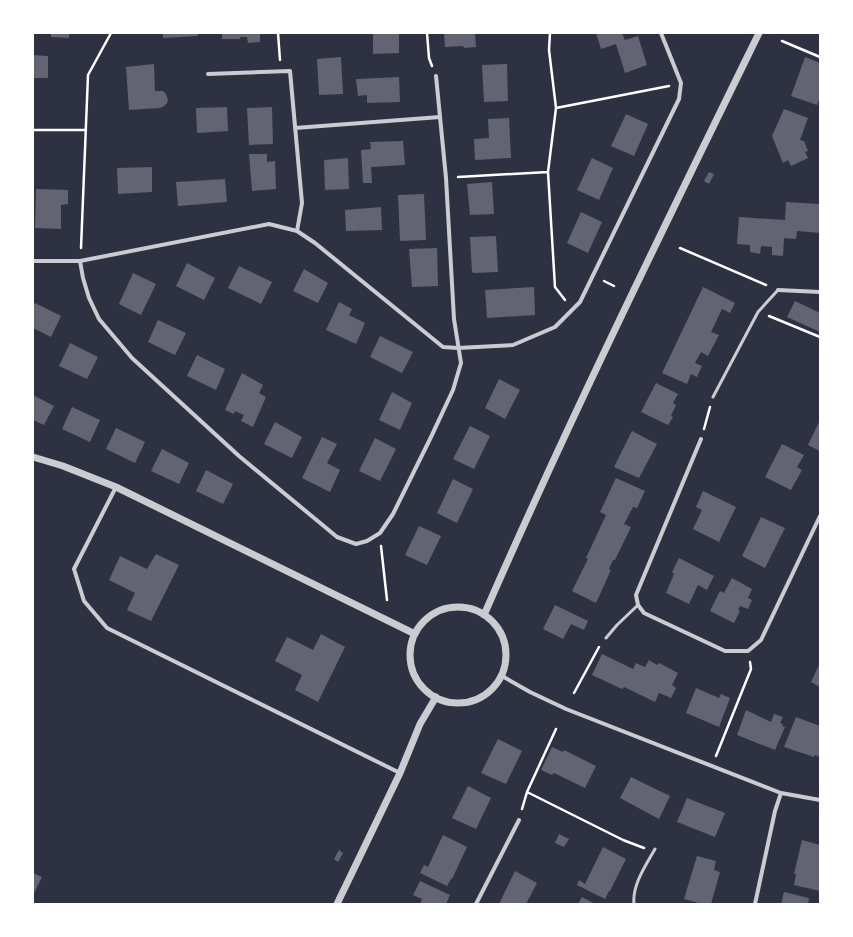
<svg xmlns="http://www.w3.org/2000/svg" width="853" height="937" viewBox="0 0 853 937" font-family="Signika,sans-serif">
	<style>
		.building { fill: #626471 }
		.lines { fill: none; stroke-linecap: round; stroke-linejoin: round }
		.path { stroke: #fff; stroke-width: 2.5 }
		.service { stroke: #caccd0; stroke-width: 3 }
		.minor { stroke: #caccd0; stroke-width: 4 }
		.tertiary { stroke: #caccd0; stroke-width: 7 }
	</style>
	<rect width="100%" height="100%" fill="#2d3142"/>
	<path class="building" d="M51,33h18v5l-18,-1z
		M163,33h35v3l-35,2z
		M222,33h38v9l-12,1 -1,-6h-7v2h-18z
		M373,33h26v20l-26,1z
		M444,33h31l1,14 -12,1 -1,-2 -18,1z
		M596,33h26l3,7 13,-4 9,29 -22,8 -9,-29 -15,5z
		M33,55l15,1v22h-15z
		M341,57l2,37 -24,1 -2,-36z
		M805,57l15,6v34l-3,8 -26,-9z
		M154,64l1,27h8l3,3 2,6 -1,3 -4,4 -4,1 -30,2 -3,-43z
		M507,64l1,37 -24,1 -2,-37z
		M399,77l1,25 -33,1v-8l-9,1 -2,-17z
		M227,107l1,24 -31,2 -1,-25z
		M272,107l1,37 -24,1 -2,-37z
		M784,109l24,9 -8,22 4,1 4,10 -3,1 3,6 -17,8 -3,-6 -5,3 -11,-27z
		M626,114l22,10 -14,32 -23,-10z
		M509,118l2,40 -36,2 -1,-21 15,-1 -1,-19z
		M403,141l2,24 -34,2 1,16h-9l-2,-33 10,-1 -1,-7z
		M249,154h18v8l8,-1 1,28 -24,2z
		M348,158l1,31 -24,1 -1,-30z
		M592,158l21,10 -14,32 -22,-10z
		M152,167v25l-34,2 -1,-26z
		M709,172l5,2 -5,10 -5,-3z
		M225,179l2,23 -49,4 -2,-24z
		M492,182l2,32 -24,1 -3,-31z
		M36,189l32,1v14l-7,1v24l-26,-1z
		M424,194l2,46 -26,1 -2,-46z
		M786,202l34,2v29l-23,-2 -1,8 -12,-1 -1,18 -11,-1v-8l-11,-1 -1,8 -10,-2v-7l-13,-1 2,-27 46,3z
		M381,207l1,23 -36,1 -1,-21z
		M581,212l21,10 -14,31 -21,-10z
		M496,236l2,36 -24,1 -2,-1 -2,-35z
		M437,248l1,38 -26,1 -3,-38z
		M187,263l28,15 -11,22 -28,-14z
		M239,266l33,16 -11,22 -33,-16z
		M304,269l24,14 -10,20 -25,-12z
		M133,273l23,11 -15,31 -22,-11z
		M534,287l1,28 -48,3 -2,-28z
		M703,287l32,16 -5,10 -8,-4 -11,23 8,3 -11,21 -7,-4 -6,11 7,3 -5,11 -6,-3 -4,10 -25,-11z
		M795,301l25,12v19l-33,-15z
		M339,302l13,7 -3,6 16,8 -9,21 -30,-14z
		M35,303l26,13 -10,21 -18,-9v-22z
		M158,320l28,13 -11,22 -27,-13z
		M380,336l33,16 -11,21 -32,-16z
		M70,343l28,14 -11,22 -28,-13z
		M197,355l28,14 -9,21 -29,-14z
		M242,373l21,12 -4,8 7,4 -13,30 -12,-6 3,-6 -9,-4 -1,3 -9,-4z
		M499,379l21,11 -15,29 -20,-11z
		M656,383l22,11 -5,9 3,2 -5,11 2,1 -5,8 -27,-13z
		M392,392l20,11 -12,27 -21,-10z
		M33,395l21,11 -10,19 -11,-5z
		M72,407l28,13 -10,22 -28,-13z
		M820,420v31l-12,-6z
		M275,422l27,15 -10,21 -28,-14z
		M470,426l20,10 -16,33 -21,-10z
		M116,428l29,14 -10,21 -29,-14z
		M632,431l25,13 -18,34 -25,-11z
		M322,437l15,7 -10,19 13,7 -10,22 -28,-14z
		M375,438l21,11 -16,32 -21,-10z
		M782,444l22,11 -7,12 5,3 -11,20 -26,-13z
		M162,449l27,14 -10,21 -28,-13z
		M206,470l27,14 -10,20 -27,-13z
		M616,478l29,13 -8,17 -4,-1 -9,17 7,3 -16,33h-2l-4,9 2,1 -15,33 -24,-12 16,-32 -2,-1 20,-43 -6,-3z
		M453,479l20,10 -16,34 -20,-10z
		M703,491l33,16 -17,35 -26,-13 9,-19 -6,-3z
		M761,517l24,11 -20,40 -23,-12z
		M419,526l22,10 -14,29 -22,-10z
		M156,554l23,11 -28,56 -24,-11 8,-17 -26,-13 11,-24 27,13z
		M679,558l35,18 -7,14 -9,-5 -9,19 -23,-11 8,-19 -2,-2z
		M732,578l20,11 -4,9 4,2 -4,9 -8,-3 -2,4 2,1 -6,12 -24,-12 10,-20 4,2z
		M555,605l33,16 -4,9 -13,-6 -8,15 -20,-10z
		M321,634l24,13 -27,55 -23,-12 7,-15 -27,-14 12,-24 26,13z
		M602,654l31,15 3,-6 9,4 4,-7 8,5 2,-2 19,10 -6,12 4,3 -5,10 -12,-5 -4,9 -31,-15 -2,2 -30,-14z
		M820,663v24l-9,-5z
		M696,688l23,10 2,-4 9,4 -11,29 -33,-14z
		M746,710l25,12 3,-8 9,3 -3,6 3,1 -1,2 3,1 -10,23 -38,-15z
		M796,717l24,9v31l-5,-2 -1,2 -30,-10z
		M498,739l24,12 -16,33 -25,-11z
		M552,747l11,5 1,-2 32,16 -11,22 -31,-15 -2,2 -11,-5z
		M631,777l39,19 -11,23 -39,-21z
		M468,786l23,12 -15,31 -24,-11z
		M687,798l38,15 -10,24 -38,-15z
		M559,834l10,5 -5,8 -9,-4z
		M443,835l24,12 -15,32h-1l-4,7 -27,-13 4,-8 4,2z
		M802,840l18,5v46l-26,-6 2,-11h-2z
		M603,847l23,12 -16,32h-1l-4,8 -28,-14 2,-5 6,4z
		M339,850l4,3 -5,9 -4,-3z
		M697,856l19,5 -2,9 6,2 -9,32h-9l-18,-5z
		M515,871l22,12 -11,21h-27z
		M33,873l9,4 -9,18z
		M420,881l30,14 -4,9h-26l2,-5 -9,-4z
		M784,892l25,6 -1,6h-27z
		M582,897l13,7h-17z"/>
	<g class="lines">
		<path class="path" d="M278,33l2,27
			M427,33l2,25 3,8
			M550,33l-1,17 7,58 -8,64 7,115 10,13
			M782,41l38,16
			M556,108l113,-22
			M33,130h53
			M458,177l90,-5
			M81,248l7,-173 23,-42
			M680,248l86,37
			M604,281l10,5
			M769,316l51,21
			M704,429l6,-22
			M381,546l6,54
			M574,693l25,-46
			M716,756l35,-87 -1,-7
			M527,792l96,48 21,8
			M522,809l5,-17 29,-63"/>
		<path class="service" d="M713,397l45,-85 20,-22
			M606,638l11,-13 21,-20
			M634,904c-2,-19 12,-39 21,-55"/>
		<path class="minor" d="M208,74l82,-3 12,132 -5,28
			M295,128l145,-11
			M33,261h47l189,-37 28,7 18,12 128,104 15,1 55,-3 42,-18 25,-25 99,-203 2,-16 -20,-50
			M80,261l3,17 6,20 10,21 33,39 107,98 86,71 12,10 19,7 11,-3 13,-8 13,-19 38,-77 22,-47 8,-27 -7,-44 -8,-141 -10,-102
			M778,290l42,2
			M701,439l-65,156 2,10 6,8 81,38h23l13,-11 59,-124
			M116,487l-42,82 10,32 23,27 293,145
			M502,676l28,16 36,17 215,84 39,7
			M476,904l43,-84
			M755,904l20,-93 6,-18"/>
		<path class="tertiary" d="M33,457l30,9 53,21 299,147
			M410 655a48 48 0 1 1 96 0a48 48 0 1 1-96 0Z
			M484,615c86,-197 181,-390 275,-582
			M337,904l63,-131 20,-49 16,-27"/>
	</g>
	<rect width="853" height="937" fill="none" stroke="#ffffff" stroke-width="68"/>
</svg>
